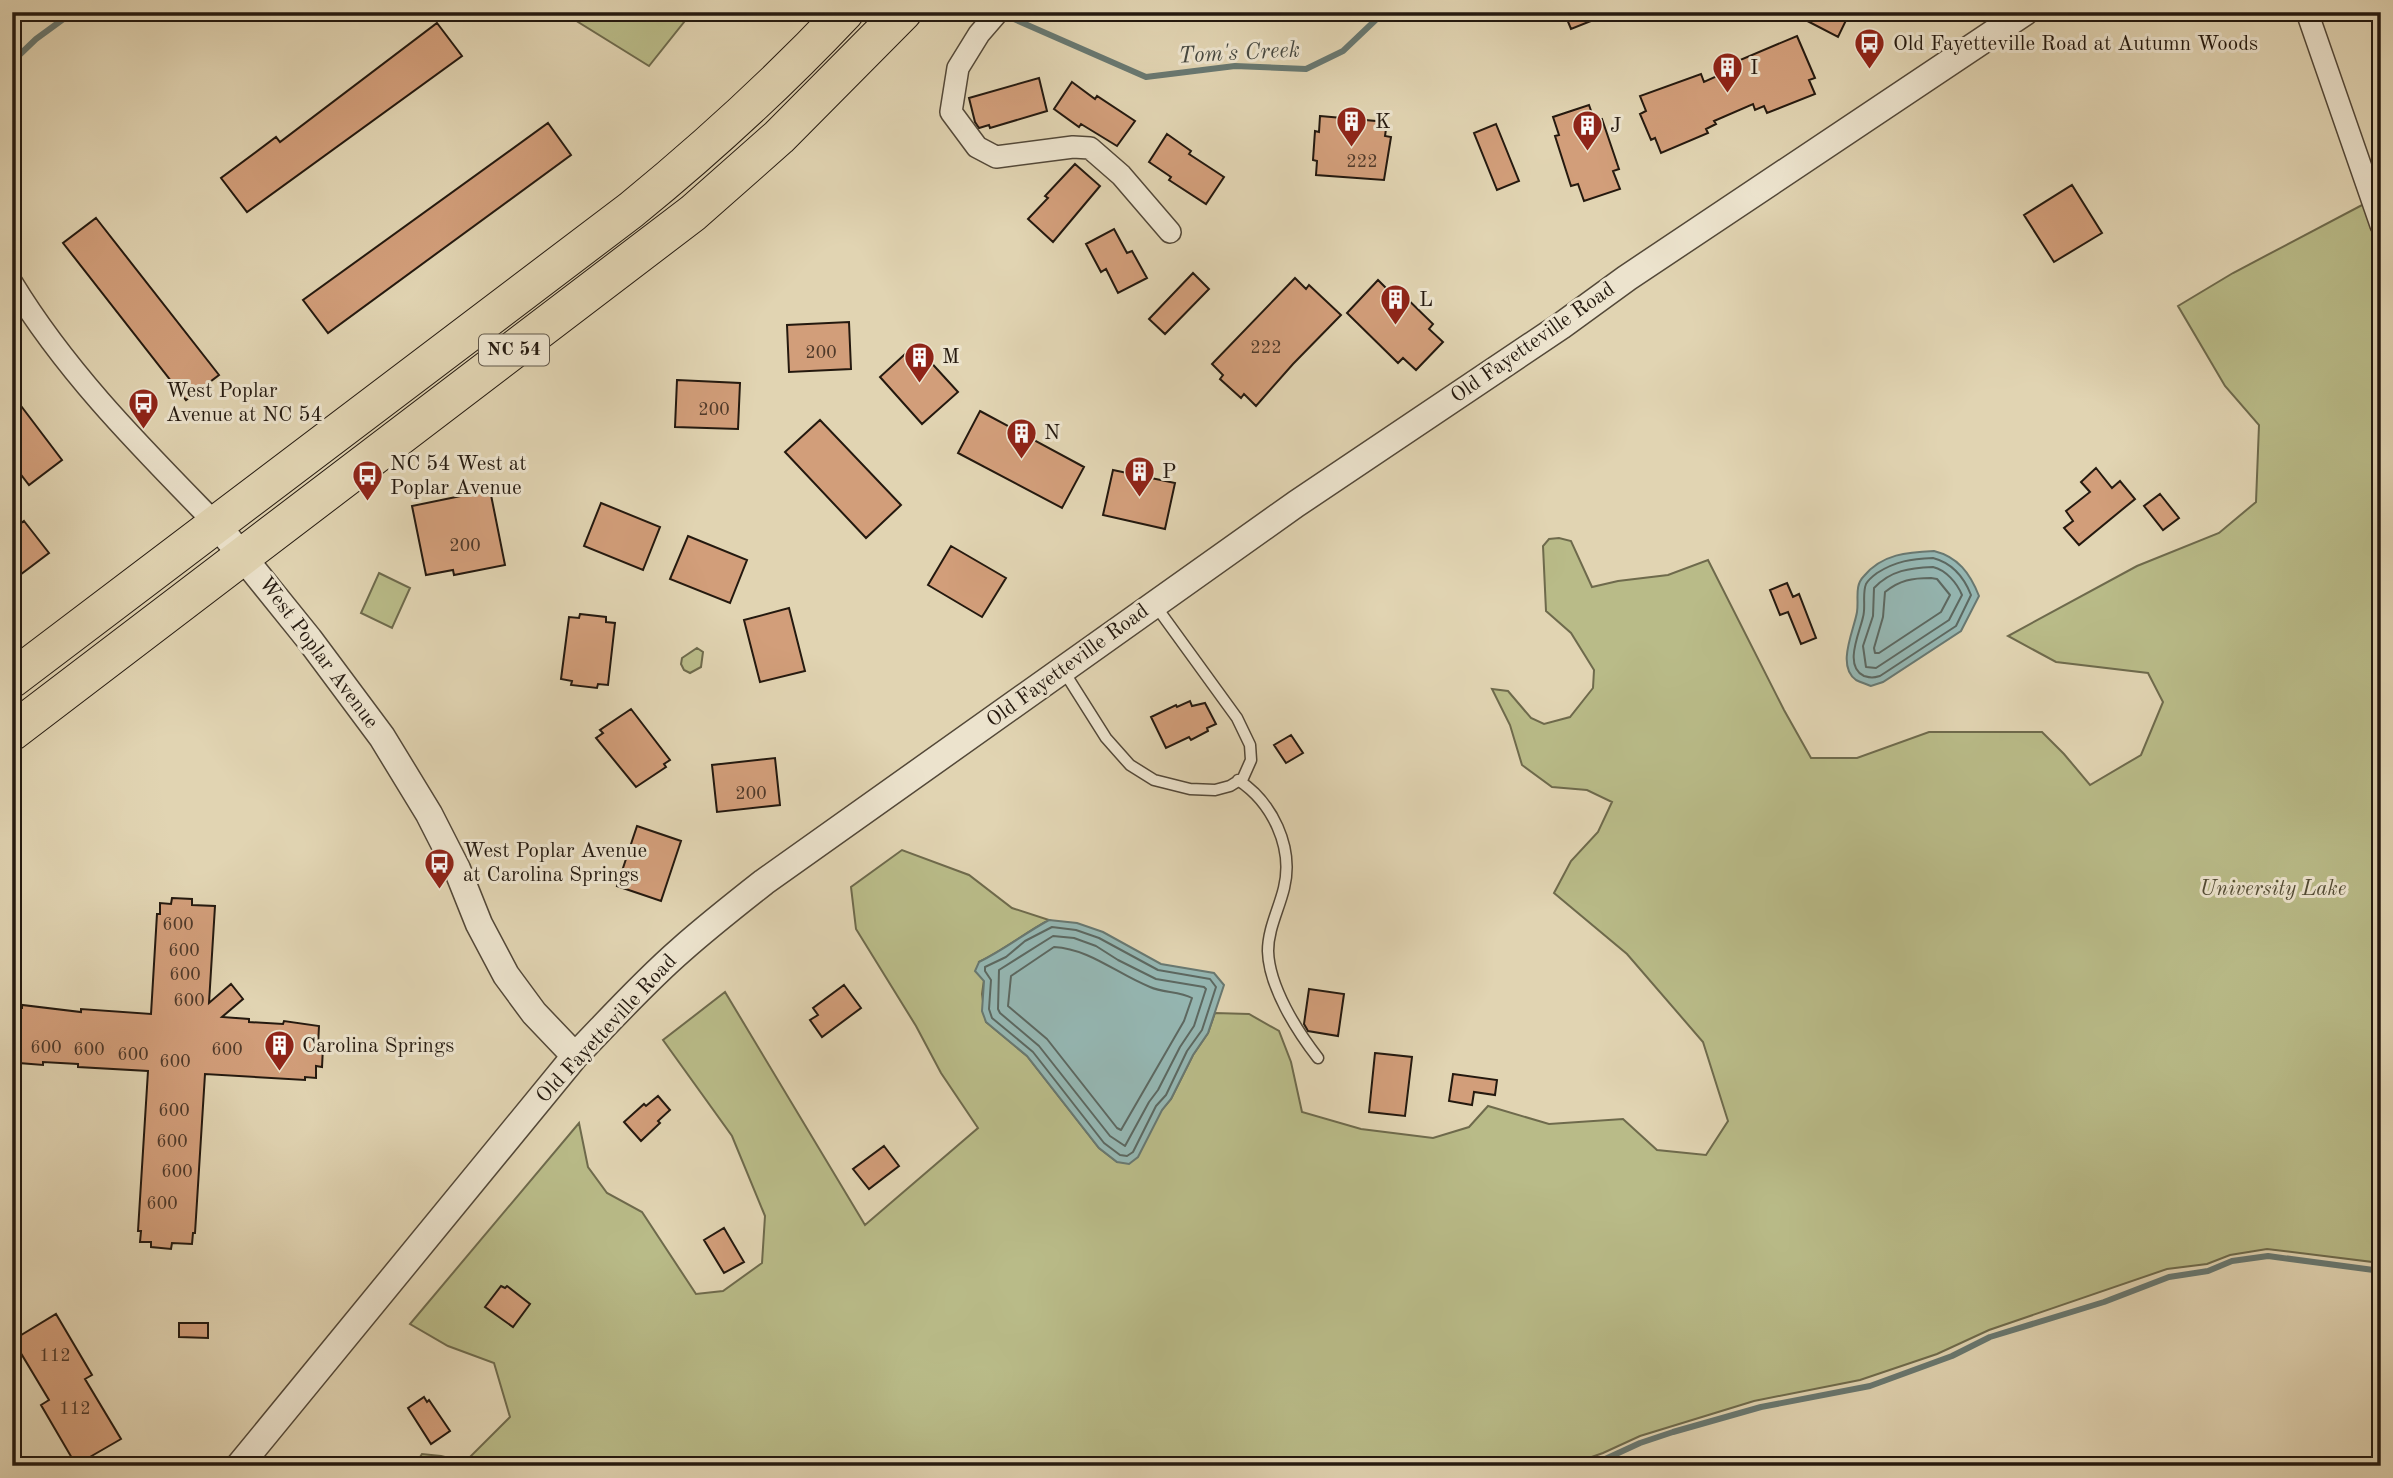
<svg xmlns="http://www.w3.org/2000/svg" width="2393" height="1478" viewBox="0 0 2393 1478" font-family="'Old Standard TT',serif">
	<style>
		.green { fill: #b9bb88; stroke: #6e6a4c; stroke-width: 2 }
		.water { fill: #95b7b3; stroke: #687871; stroke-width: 2 }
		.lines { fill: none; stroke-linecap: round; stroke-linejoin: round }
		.shore { stroke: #5c6861; stroke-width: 2 }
		.stream { stroke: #687871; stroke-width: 6 }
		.building { fill: #d29e7a; stroke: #24190f; stroke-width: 2 }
		.service-casing { stroke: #534838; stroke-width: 13 }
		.minor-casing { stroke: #534838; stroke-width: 24 }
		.tertiary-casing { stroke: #534838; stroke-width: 29 }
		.trunk-casing { stroke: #24190f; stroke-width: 39 }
		.service { stroke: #ece3cd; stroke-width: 10 }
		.minor { stroke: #ece3cd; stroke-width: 21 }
		.tertiary { stroke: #ece3cd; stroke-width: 26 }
		.trunk { stroke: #e1d4b2; stroke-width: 37 }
		.labels { text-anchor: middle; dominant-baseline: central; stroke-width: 6; stroke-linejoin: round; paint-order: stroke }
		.number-label { font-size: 18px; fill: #503a2a }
		.shield { fill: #ece3cd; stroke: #605648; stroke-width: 2 }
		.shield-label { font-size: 19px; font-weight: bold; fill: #24190f }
		.poi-label { font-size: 21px; fill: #24190f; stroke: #ece3cd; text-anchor: start }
		.street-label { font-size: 21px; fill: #24190f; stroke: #ece3cd }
		.park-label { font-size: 21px; font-style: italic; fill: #514a33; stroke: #ece3cd }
		.water-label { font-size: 23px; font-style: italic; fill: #464840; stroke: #ece3cd }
	</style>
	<rect width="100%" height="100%" fill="#e1d4b2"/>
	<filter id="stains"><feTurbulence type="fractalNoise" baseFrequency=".00286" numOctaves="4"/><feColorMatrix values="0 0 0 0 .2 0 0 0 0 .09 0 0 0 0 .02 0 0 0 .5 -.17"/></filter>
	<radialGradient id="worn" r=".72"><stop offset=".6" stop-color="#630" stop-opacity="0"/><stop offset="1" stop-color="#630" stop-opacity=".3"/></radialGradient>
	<path class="green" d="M562,12h130l-43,54z
		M2364,204l17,47v1012l-114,-14 -37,6 -23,9 -40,5 -178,61 -52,24 -77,26 -106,21 -114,35 -37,17 -37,13h-1152l8,-12 19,2 24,6 45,-45 -16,-54 -46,-17 -38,-22 169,-201 9,44 19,26 35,19 54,82 27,-3 39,-28 3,-47 -33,-80 -69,-96 62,-48 140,233 113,-97 -37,-55 -25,-47 -60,-97 -5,-42 51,-37 67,25 43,33 37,12c-24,13 -45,30 -70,42l5,18 -2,14 4,28 41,34 72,92 18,14 54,-63 22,-44 15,-22 7,-20 34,1 30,17 12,31 11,50 59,17 72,9 36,-11 19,-21 61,18 74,-5 34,31 49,5 22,-34 -25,-79 -76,-88 -73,-61 17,-32 27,-29 14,-30 -25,-12 -35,-3 -30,-22 -12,-40 -18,-36 16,2 23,27 13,6 26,-7 23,-29 1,-18 -23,-37 -25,-22 -3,-65 6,-7 10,-1 12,3 21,46 26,-6 50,-6 40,-15 76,150 27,48h46l72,-26h113l22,22 26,31 51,-30 22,-53 -15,-29 -92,-11 -48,-26 129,-70 82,-33 37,-31 3,-77 -34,-39 -47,-80 55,-33z
		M379,573l31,15 -18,40 -31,-15z
		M697,648l6,4 -2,15 -11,6 -6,-3 -3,-6 1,-6z"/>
	<path class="water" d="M1934,551c24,6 36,22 45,45l-18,35 -78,51 -12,4c-5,-2 -11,-4 -15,-6 -20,-14 -2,-50 1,-68 2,-13 -3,-26 7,-36 18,-22 44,-24 70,-25z
		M1049,920l28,3 26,9 58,32 53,9 10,12 -16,48 -15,22 -22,44 -9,11 -24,47 -9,7 -12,-2 -18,-14 -72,-92 -41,-34 -4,-11 2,-30 -9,-10 4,-9c25,-12 46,-29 70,-42z"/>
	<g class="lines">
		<path class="shore" d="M1933,558c19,5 31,19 38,37l-15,31 -76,50c-7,2 -9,2 -16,0 -21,-10 -4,-44 -1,-59 3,-10 -1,-23 3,-33 2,-4 7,-8 11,-11 19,-12 34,-14 56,-15z
			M1933,567c13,3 24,16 29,28l-13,25 -73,48 -10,-1 -3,-21 10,-30 1,-28c17,-18 36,-20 59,-21z
			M1931,578l6,1 13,16 -9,17 -62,41h-4l-1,-5 9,-31 2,-25c15,-12 27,-14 46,-14z
			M1052,927l24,3 23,8 59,32 52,9 6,8 -14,43 -15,21 -21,44 -10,11 -23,46 -6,4 -7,-1 -16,-12 -71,-91 -41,-34 -3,-9 2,-29 -6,-9v-4l21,-10 19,-16z
			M1053,936l21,2 22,8 22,14 38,19 48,8 2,2 -12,37 -14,21 -22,43 -9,12 -24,44 -15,-10 -71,-90 -39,-33 -2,-4 1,-39z
			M1054,947c36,2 63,27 96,40 13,6 30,4 42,11l-8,23 -63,109 -4,-2 -70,-89 -39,-33 3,-30z"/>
		<path class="stream" d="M1007,16l139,61 89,-11 71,3 37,-18 41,-39
			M12,62l24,-23 37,-27
			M1590,1466l50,-23 33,-11 88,-25 109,-21 82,-30 38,-19 114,-35 65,-25 39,-6 24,-10 36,-5 113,15"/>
	</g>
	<path class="building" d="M1564,12h47v1l-40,16z
		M1790,12h60l-12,25z
		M437,23l25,33 -215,156 -26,-34 55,-41 4,5z
		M1797,36l18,42 -6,2 6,14 -48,19 -3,-7 -9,4 -2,-6 -39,17 2,3 -10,5 2,4 -47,20 -6,-15 -4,2 -11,-26 6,-3 -6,-15 61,-22 3,8 31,-14 -2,-5z
		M1039,78l8,33 -57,17 -1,-3 -10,3 -4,-6 -6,-24z
		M1072,82l23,17 2,-3 38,25 -18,25 -36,-22 -2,3 -25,-18z
		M1589,105l6,17 7,-3 17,50 -6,2 7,18 -36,12 -6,-17 -7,2 -16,-50 4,-1 -6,-18z
		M1320,116l67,6 -2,14 6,1 -7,43 -68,-5 1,-14 -4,-1 2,-29 4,1z
		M548,123l23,32 -243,178 -25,-33z
		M1496,124l23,57 -22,9 -23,-57z
		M1167,134l24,17 -2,3 35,23 -18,27 -37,-24 2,-3 -22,-15z
		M1075,164l25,22 -47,56 -25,-23 20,-21 -3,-2z
		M2072,185l30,48 -48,29 -30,-47z
		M96,218l123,157 -33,25 -123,-157z
		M1114,229l13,24 5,-2 15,27 -29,15 -12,-24 -5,3 -15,-28z
		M1193,273l16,16 -44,45 -16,-15z
		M1295,278l11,11 3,-4 32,30 -48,49 -37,42 -12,-12 -3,4 -21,-19 3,-4 -11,-11z
		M1378,280l13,13 5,-5 37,36 -4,5 14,13 -27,28 -13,-12 -5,5 -51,-50z
		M849,322l2,47 -62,3 -2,-47z
		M915,345l43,47 -36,32 -42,-47z
		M677,380l63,3 -2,46 -63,-2z
		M12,394l50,66 -33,25 -17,-22z
		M980,411l104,56 -22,41 -104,-55z
		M820,420l81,85 -35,33 -81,-86z
		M2096,468l16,20 8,-7 15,18 -56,46 -15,-17 9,-7 -7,-10 24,-19 -9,-10z
		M1113,470l62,13 -10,46 -62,-14z
		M490,490l15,75 -51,10 -1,-5 -27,5 -14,-69z
		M2160,494l19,24 -16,12 -19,-24z
		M601,503l59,24 -17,43 -59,-24z
		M24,521l25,32 -37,28v-51z
		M688,536l59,24 -17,43 -60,-24z
		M951,546l55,32 -24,39 -54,-32z
		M1787,583l6,14 6,-3 17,44 -15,6 -13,-32 -8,3 -10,-25z
		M789,608l16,63 -45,11 -16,-62z
		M580,614l26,3v5l9,1 -7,62 -10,-1 -1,4 -26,-3 1,-4 -11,-2 8,-62 10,1z
		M1190,701l2,5 13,-3 11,21 -9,4 1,3 -17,9 -2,-3 -23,11 -15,-31 25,-12 1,2z
		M631,709l39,51 -6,4 2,3 -30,20 -40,-49 7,-5 -3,-3z
		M1291,735l12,18 -17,10 -12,-18z
		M775,758l5,47 -63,7 -5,-47z
		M637,826l44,15 -20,60 -44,-15z
		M172,898l20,1v6l23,1 -6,97 22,-19 12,15 -21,18 27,2v3l34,2 1,-3 35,5 -1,21h5l-1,20 -6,-1v12l-11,-1v3l-100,-6 -10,159h-2l-1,11 -20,-1 -1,6 -20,-2v-5h-11l1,-11h-3l10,-160 -70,-4v-3l-35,-2v3l-24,-2v-3l-7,-1v-51h10v-3l59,7v-3l70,5 6,-100h3v-11l11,1z
		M844,985l17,23 -39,29 -12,-17 8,-5 -5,-7z
		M1309,989l35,5 -6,42 -30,-5 -4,-7z
		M1375,1053l37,4 -7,59 -36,-4z
		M1453,1074l44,6 -2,15 -21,-3 -2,13 -23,-4z
		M658,1096l12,14 -12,11 2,2 -19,18 -17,-19 20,-18 2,2z
		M884,1146l15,20 -30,23 -16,-20z
		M724,1228l20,34 -20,11 -20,-33z
		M501,1286l4,2 2,-2 23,18 -17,23 -28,-20z
		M56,1314l36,61 -7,4 36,60 -45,26 -35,-60 8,-5 -36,-60z
		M179,1323h29v15l-29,-1z
		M424,1397l3,5 2,-2 21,31 -19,13 -23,-36z"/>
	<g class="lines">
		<defs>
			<path id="service" d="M1063,670l43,68 24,27 24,15 36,9 25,1 15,-4 13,-8 8,-18 -1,-15 -13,-27 -82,-113
				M1238,780c34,22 56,67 46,108 -5,21 -16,41 -16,63 1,36 29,80 50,107"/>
			<path id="minor" d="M998,12l-19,22 -21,34 -7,44 26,35 19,10 77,-10 17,1 31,27 49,57
				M2307,12l74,213
				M12,283c56,92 131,166 205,242"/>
			<path id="tertiary" d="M217,525l92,114 73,98 47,77 28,55 22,55 27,51 28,38 41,43
				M239,1466l336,-410c35,-36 68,-73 106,-106 27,-24 55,-46 83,-68l532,-378 265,-178 66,-48 398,-266"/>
			<path id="trunk" d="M12,679l619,-469c76,-62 147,-127 214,-198
				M12,732l681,-519 86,-76 124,-125"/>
		</defs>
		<use href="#service" class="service-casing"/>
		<use href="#minor" class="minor-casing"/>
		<use href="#tertiary" class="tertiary-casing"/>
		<use href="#trunk" class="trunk-casing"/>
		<use href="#service" class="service"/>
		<use href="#minor" class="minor"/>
		<use href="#tertiary" class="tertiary"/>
		<use href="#trunk" class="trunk"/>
	</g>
	<defs>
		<symbol id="bus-pin" viewBox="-11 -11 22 30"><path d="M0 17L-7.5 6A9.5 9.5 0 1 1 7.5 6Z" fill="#8f2418" stroke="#ece3cd"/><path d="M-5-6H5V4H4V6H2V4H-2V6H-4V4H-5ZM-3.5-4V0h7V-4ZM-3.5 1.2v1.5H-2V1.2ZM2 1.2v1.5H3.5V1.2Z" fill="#fff"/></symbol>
		<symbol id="building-pin" viewBox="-11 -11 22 30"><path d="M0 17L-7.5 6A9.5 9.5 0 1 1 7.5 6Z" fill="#8f2418" stroke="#ece3cd"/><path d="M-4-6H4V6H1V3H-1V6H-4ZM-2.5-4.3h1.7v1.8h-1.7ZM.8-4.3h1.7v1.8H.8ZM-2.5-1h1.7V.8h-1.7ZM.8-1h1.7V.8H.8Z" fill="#fff"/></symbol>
	</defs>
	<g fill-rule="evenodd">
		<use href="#bus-pin" x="1852" y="26" width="35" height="47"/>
		<use href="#building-pin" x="1710" y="50" width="35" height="47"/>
		<use href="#building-pin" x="1334" y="104" width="35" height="47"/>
		<use href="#building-pin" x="1570" y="108" width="35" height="47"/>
		<use href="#building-pin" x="1378" y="282" width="35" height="47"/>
		<use href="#building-pin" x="902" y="340" width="35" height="47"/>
		<use href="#bus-pin" x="126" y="386" width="35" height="47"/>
		<use href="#building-pin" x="1004" y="416" width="35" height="47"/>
		<use href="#building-pin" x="1122" y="454" width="35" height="47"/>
		<use href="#bus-pin" x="350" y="458" width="35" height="47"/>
		<use href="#bus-pin" x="422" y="846" width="35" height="47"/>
		<use href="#building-pin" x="262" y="1028" width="35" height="47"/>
	</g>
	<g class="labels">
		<g class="number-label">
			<text x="1362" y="162">222</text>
			<text x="1266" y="348">222</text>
			<text x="821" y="353">200</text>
			<text x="714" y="410">200</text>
			<text x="465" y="546">200</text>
			<text x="751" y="794">200</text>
			<text x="178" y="925">600</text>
			<text x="184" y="951">600</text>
			<text x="185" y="975">600</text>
			<text x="189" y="1001">600</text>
			<text x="46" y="1048">600</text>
			<text x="89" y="1050">600</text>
			<text x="227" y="1050">600</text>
			<text x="133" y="1055">600</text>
			<text x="175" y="1062">600</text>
			<text x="174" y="1111">600</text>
			<text x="172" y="1142">600</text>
			<text x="177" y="1172">600</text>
			<text x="162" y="1204">600</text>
			<text x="55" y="1356">112</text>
			<text x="75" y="1409">112</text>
		</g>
		<rect class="shield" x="479" y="334.5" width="70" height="31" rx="5"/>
		<g class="shield-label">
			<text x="514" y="350">NC 54</text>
		</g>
		<g class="poi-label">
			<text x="1893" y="44">Old Fayetteville Road at Autumn Woods</text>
			<text x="1750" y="68">I</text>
			<text x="1375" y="122">K</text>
			<text x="1610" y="126">J</text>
			<text x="1419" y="300">L</text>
			<text x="942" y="357">M</text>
			<text x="166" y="391">West Poplar<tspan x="166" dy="24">Avenue at NC 54</tspan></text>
			<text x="1044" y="433">N</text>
			<text x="390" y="464">NC 54 West at<tspan x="390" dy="24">Poplar Avenue</tspan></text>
			<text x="1162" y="472">P</text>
			<text x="463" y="851">West Poplar Avenue<tspan x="463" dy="24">at Carolina Springs</tspan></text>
			<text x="302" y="1046">Carolina Springs</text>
		</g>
		<g class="street-label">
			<text transform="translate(1533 343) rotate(-35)">Old Fayetteville Road</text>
			<text transform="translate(318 653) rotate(53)">West Poplar Avenue</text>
			<text transform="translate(1068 666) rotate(-36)">Old Fayetteville Road</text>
			<text transform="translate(607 1029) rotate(-47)">Old Fayetteville Road</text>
		</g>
		<g class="park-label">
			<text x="2273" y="889">University Lake</text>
		</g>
		<g class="water-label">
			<text transform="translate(1239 53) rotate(-3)">Tom's Creek</text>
		</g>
	</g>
	<rect width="2393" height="1478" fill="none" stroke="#e1d4b2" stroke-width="42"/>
	<rect x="14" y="14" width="2365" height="1450" fill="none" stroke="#24190f" stroke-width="3.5"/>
	<rect x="21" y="21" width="2351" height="1436" fill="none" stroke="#24190f" stroke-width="2"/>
	<rect width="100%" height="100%" filter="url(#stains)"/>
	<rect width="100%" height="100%" fill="url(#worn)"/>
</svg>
